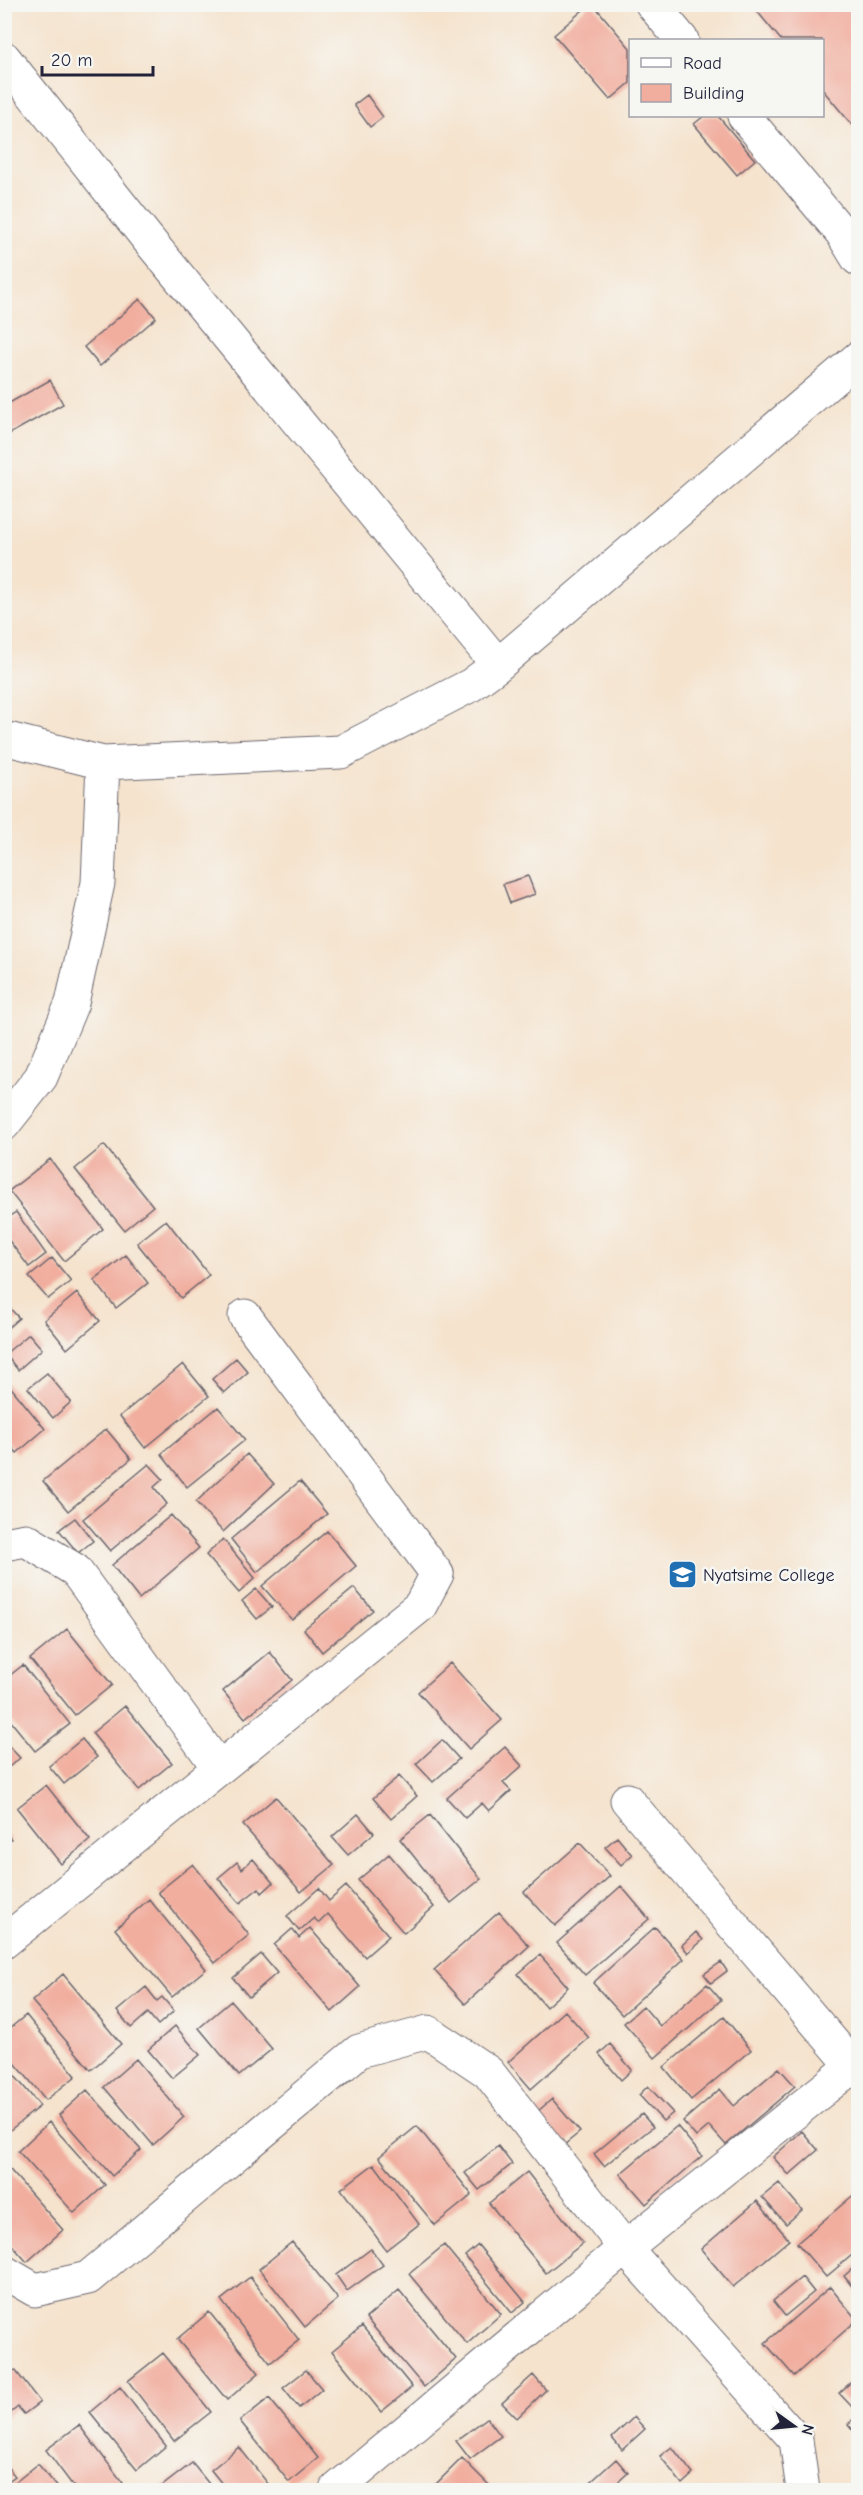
<svg xmlns="http://www.w3.org/2000/svg" width="863" height="2495" viewBox="0 0 863 2495" font-family="'Comic Neue',sans-serif">
	<style>
		.building { fill: #f1ae9f }
		.lines { fill: none; stroke-linecap: round; stroke-linejoin: round }
		.minor-casing { stroke: #6c666e; stroke-width: 35 }
		.minor { stroke: #fff; stroke-width: 33 }
		.labels { text-anchor: middle; dominant-baseline: central; stroke-width: 5; stroke-linejoin: round; paint-order: stroke }
		.poi-label { font-size: 18px; fill: #22223b; stroke: #f6f6f2; text-anchor: start }
	</style>
	<rect width="100%" height="100%" fill="#f6f6f2"/>
	<filter id="ink" filterUnits="userSpaceOnUse"><feTurbulence type="fractalNoise" baseFrequency=".0167" numOctaves="2"/><feDisplacementMap in="SourceGraphic" scale="12" xChannelSelector="R" yChannelSelector="G"/><feConvolveMatrix kernelMatrix="1 2 1 2 8 2 1 2 1" color-interpolation-filters="sRGB"/></filter>
	<filter id="wash" filterUnits="userSpaceOnUse"><feTurbulence type="fractalNoise" baseFrequency=".008" numOctaves="4" result="noise"/><feDisplacementMap in="SourceGraphic" scale="24" xChannelSelector="R" yChannelSelector="G"/><feGaussianBlur stdDeviation="1.35" result="paint"/><feColorMatrix in="noise" values="0 0 0 0 0 0 0 0 0 0 0 0 0 0 0 0 0 1.4 0 .05"/><feComposite in="paint" operator="in"/></filter>
	<g filter="url(#wash)">
		<rect width="100%" height="100%" fill="#f5e3cd"/>
		<g id="blocks">
			<path class="building" d="M590,4h3l37,44v35l-20,17 -56,-65z
				M751,4h107v128l-36,-43v-49h-41z
				M367,95l16,22 -13,10 -16,-22z
				M704,116h14l37,44 -18,15 -43,-51z
				M140,299l16,19 -56,48 -16,-19z
				M50,380l13,24 -59,33v-31z
				M528,876l7,18 -25,9 -7,-19z
				M104,1145l49,61 -29,24 -49,-61z
				M50,1159l53,70 -39,32 -55,-70z
				M16,1212l30,42 -17,13 -25,-33v-14z
				M166,1220l43,55 -28,23 -44,-55z
				M126,1255l22,28 -32,25 -22,-28z
				M52,1258l19,23 -23,18 -19,-22z
				M77,1293l23,28 -33,28 -23,-29z
				M4,1302l15,16 -15,13z
				M29,1334l13,15 -24,21 -13,-16z
				M236,1358l12,14 -24,21 -12,-14z
				M183,1364l26,32 -64,52 -25,-32z
				M47,1373l24,29 -18,16 -25,-30z
				M4,1379l41,50 -28,24 -13,-15z
				M218,1407l27,33 -58,47 -26,-33z
				M106,1429l25,30 -63,52 -25,-30z
				M247,1454l27,30 -51,48 -27,-30z
				M149,1464l14,15 -9,8 13,17 -57,47 -27,-32z
				M300,1481l27,33 -70,58 -26,-33z
				M171,1515l28,33 -60,51 -27,-34z
				M75,1518l18,23 -15,12 -19,-23z
				M327,1531l29,35 -64,54 -30,-34z
				M223,1539l32,39 -16,15 -33,-38z
				M354,1588l19,22 -51,42 -18,-23z
				M256,1589l16,18 -15,12 -15,-18z
				M67,1629l45,56 -37,30 -45,-56z
				M270,1652l22,28 -47,38 -22,-27z
				M450,1663l52,57 -33,29 -51,-57z
				M23,1665l47,59 -35,27 -31,-38v-33z
				M125,1706l47,57 -33,27 -47,-57z
				M82,1739l15,18 -33,27 -15,-18z
				M442,1740l17,19 -26,23 -17,-18z
				M4,1741l16,17 -16,13z
				M505,1747l17,19 -19,17 8,8 -22,20 -7,-8 -17,15 -18,-20z
				M399,1776l18,20 -26,23 -18,-21z
				M46,1785l44,55 -29,24 -44,-56z
				M276,1797l58,68 -33,27 -58,-67z
				M358,1814l16,19 -26,22 -16,-18z
				M430,1815l51,64 -30,24 -51,-64z
				M4,1832l7,7 -7,5z
				M617,1837l15,18 -11,10 -16,-18z
				M580,1843l30,33 -55,50 -31,-34z
				M389,1854l45,53 -30,26 -46,-53z
				M253,1859l20,24 -11,10 -3,-5 -19,15 -22,-25 19,-16 5,7z
				M193,1864l56,71 -34,28 -57,-71z
				M346,1886l43,50 -24,21 -37,-43 -9,9 -5,-5 -15,13 -12,-15 32,-28 10,13z
				M621,1886l28,33 -64,56 -28,-32z
				M149,1899l57,70 -34,28 -57,-68z
				M499,1912l30,34 -64,58 -31,-34z
				M655,1927l29,32 -62,56 -29,-32z
				M310,1928l50,59 -28,25 -58,-67 18,-16 7,9z
				M696,1932l7,8 -15,13 -6,-8z
				M261,1954l16,19 -28,24 -16,-19z
				M540,1955l28,32 -22,20 -28,-33z
				M721,1962l6,9 -16,12 -7,-9z
				M63,1974l58,70 -30,26 -59,-69z
				M707,1984l14,16 -66,58 -31,-35 19,-17 17,20z
				M146,1987l11,14 5,-4 12,14 -16,14 -10,-12 -17,15 -14,-17z
				M231,2001l41,48 -33,27 -40,-48z
				M565,2011l24,27 -58,51 -23,-27z
				M26,2015l50,61 -30,24 -42,-50v-17z
				M724,2017l27,33 -60,50 -27,-33z
				M175,2026l25,29 -28,23 -24,-28z
				M610,2044l22,26 -11,10 -22,-26z
				M136,2059l48,58 -31,28 -49,-58z
				M4,2063l36,43 -36,29z
				M779,2068l16,18 -69,59 -17,-19 -13,11 -13,-16 37,-32 14,17z
				M648,2086l25,27 -10,8 -24,-26z
				M87,2090l54,60 -29,26 -53,-61z
				M552,2099l28,33 -16,13 -27,-33z
				M642,2114l11,13 -49,39 -10,-12z
				M49,2122l56,63 -31,28 -56,-62z
				M417,2126l55,69 -37,30 -56,-68z
				M677,2126l25,30 -56,48 -26,-30z
				M802,2131l16,19 -29,25 -16,-18z
				M498,2146l14,18 -33,26 -14,-17z
				M4,2163l59,67 -36,32 -23,-26z
				M374,2164l45,60 -33,26 -45,-61z
				M527,2172l56,71 -37,30 -57,-70z
				M779,2183l23,27 -16,14 -24,-27z
				M858,2191v59l-32,27 -29,-34z
				M757,2201l32,39 -56,47 -32,-38z
				M292,2242l46,57 -33,28 -46,-58z
				M444,2245l57,69 -34,30 -58,-70z
				M478,2245l47,57 -13,11 -47,-57z
				M371,2249l12,16 -36,26 -11,-16z
				M858,2264v30l-14,-18z
				M250,2277l49,63 -29,23 -49,-63z
				M802,2277l12,15 -29,24 -12,-15z
				M830,2287l27,33 -63,56 -29,-33z
				M399,2290l57,69 -32,28 -58,-69z
				M209,2312l50,61 -32,27 -50,-61z
				M362,2326l50,61 -31,25 -49,-61z
				M163,2353l48,59 -37,29 -46,-60z
				M15,2370l25,32 -16,12 -6,-7 -14,11v-39z
				M306,2370l16,19 -23,19 -16,-20z
				M533,2375l13,15 -29,28 -15,-15z
				M858,2376v29l-4,4 -15,-16z
				M120,2387l46,59 -29,24 -47,-58z
				M269,2398l49,60 -29,24 -49,-61z
				M858,2415v21l-10,-12z
				M634,2417l11,12 -23,21 -10,-12z
				M487,2418l14,18 -31,23 -14,-18z
				M79,2425l44,58 -9,7h-38l-30,-40z
				M239,2447l34,43h-46l-16,-20z
				M672,2447l21,27 -11,10 -22,-28z
				M462,2458l32,32h-57l-4,-3z
				M616,2459l12,14 -19,17h-24l-2,-1z
				M4,2463l11,13 -11,8z
				M192,2463l22,27h-57z
				M38,2464l22,26h-50l-2,-2z"/>
		</g>
	</g>
	<g filter="url(#ink)">
		<use href="#blocks" fill-opacity="0" stroke="#6c666e" stroke-width="1.5"/>
		<g class="lines">
			<defs>
				<path id="minor" d="M652,4l30,36
					M4,58l143,180 351,427
					M744,116l98,117 16,26
					M4,738l99,25 238,-11 130,-67 27,-20 360,-307
					M4,1124l37,-47 31,-74 26,-120 5,-120
					M4,1544l22,-4 49,30 144,198
					M627,1800l231,272
					M4,1942l416,-336 17,-32 -192,-258
					M4,2272l31,18 53,-12 271,-227 69,-19 60,40 137,176 171,192 7,50
					M336,2490l289,-242 228,-182"/>
			</defs>
			<use href="#minor" class="minor-casing"/>
			<use href="#minor" class="minor"/>
		</g>
	</g>
	<defs>
		<symbol id="school-square" viewBox="-11 -11 22 22"><rect x="-9" y="-9" width="18" height="18" rx="4" fill="#1f6fb2" stroke="#f6f6f2"/><path d="M0-5L7-2L0 1L-7-2ZM-4 1L0 2.5L4 1V4Q0 6-4 4Z" fill="#fff"/></symbol>
	</defs>
	<g fill-rule="evenodd">
		<use href="#school-square" x="666" y="1558" width="33" height="33"/>
	</g>
	<g class="labels">
		<g class="poi-label">
			<text x="703" y="1575">Nyatsime College</text>
		</g>
	</g>
	<rect width="863" height="2495" fill="none" stroke="#f6f6f2" stroke-width="24"/>
	<rect x="629" y="39" width="195" height="78" fill="#f6f6f2" stroke="#a1a1a9" stroke-width="1.5"/>
	<rect x="641" y="58" width="30" height="9" fill="#ffffff" stroke="#a1a1a9" stroke-width="1.5"/>
	<text x="683" y="69" font-size="18" fill="#22223b">Road</text>
	<rect x="641" y="84" width="30" height="18" fill="#f1ae9f" stroke="#a1a1a9" stroke-width="1.5"/>
	<text x="683" y="99" font-size="18" fill="#22223b">Building</text>
	<g transform="translate(794 2426) rotate(105)" stroke="#f6f6f2" stroke-width="4.5" paint-order="stroke">
	<path d="M0-4.5L10 22L0 15L-10 22Z" fill="#22223b"/>
	<text y="-9" font-size="16" font-weight="bold" text-anchor="middle" fill="#22223b">N</text>
	</g>
	<path d="M42 66v9h111v-9" fill="none" stroke="#22223b" stroke-width="3"/>
	<text x="51" y="66" font-size="18" fill="#22223b" stroke="#f6f6f2" stroke-width="4.5" paint-order="stroke">20 m</text>
</svg>
